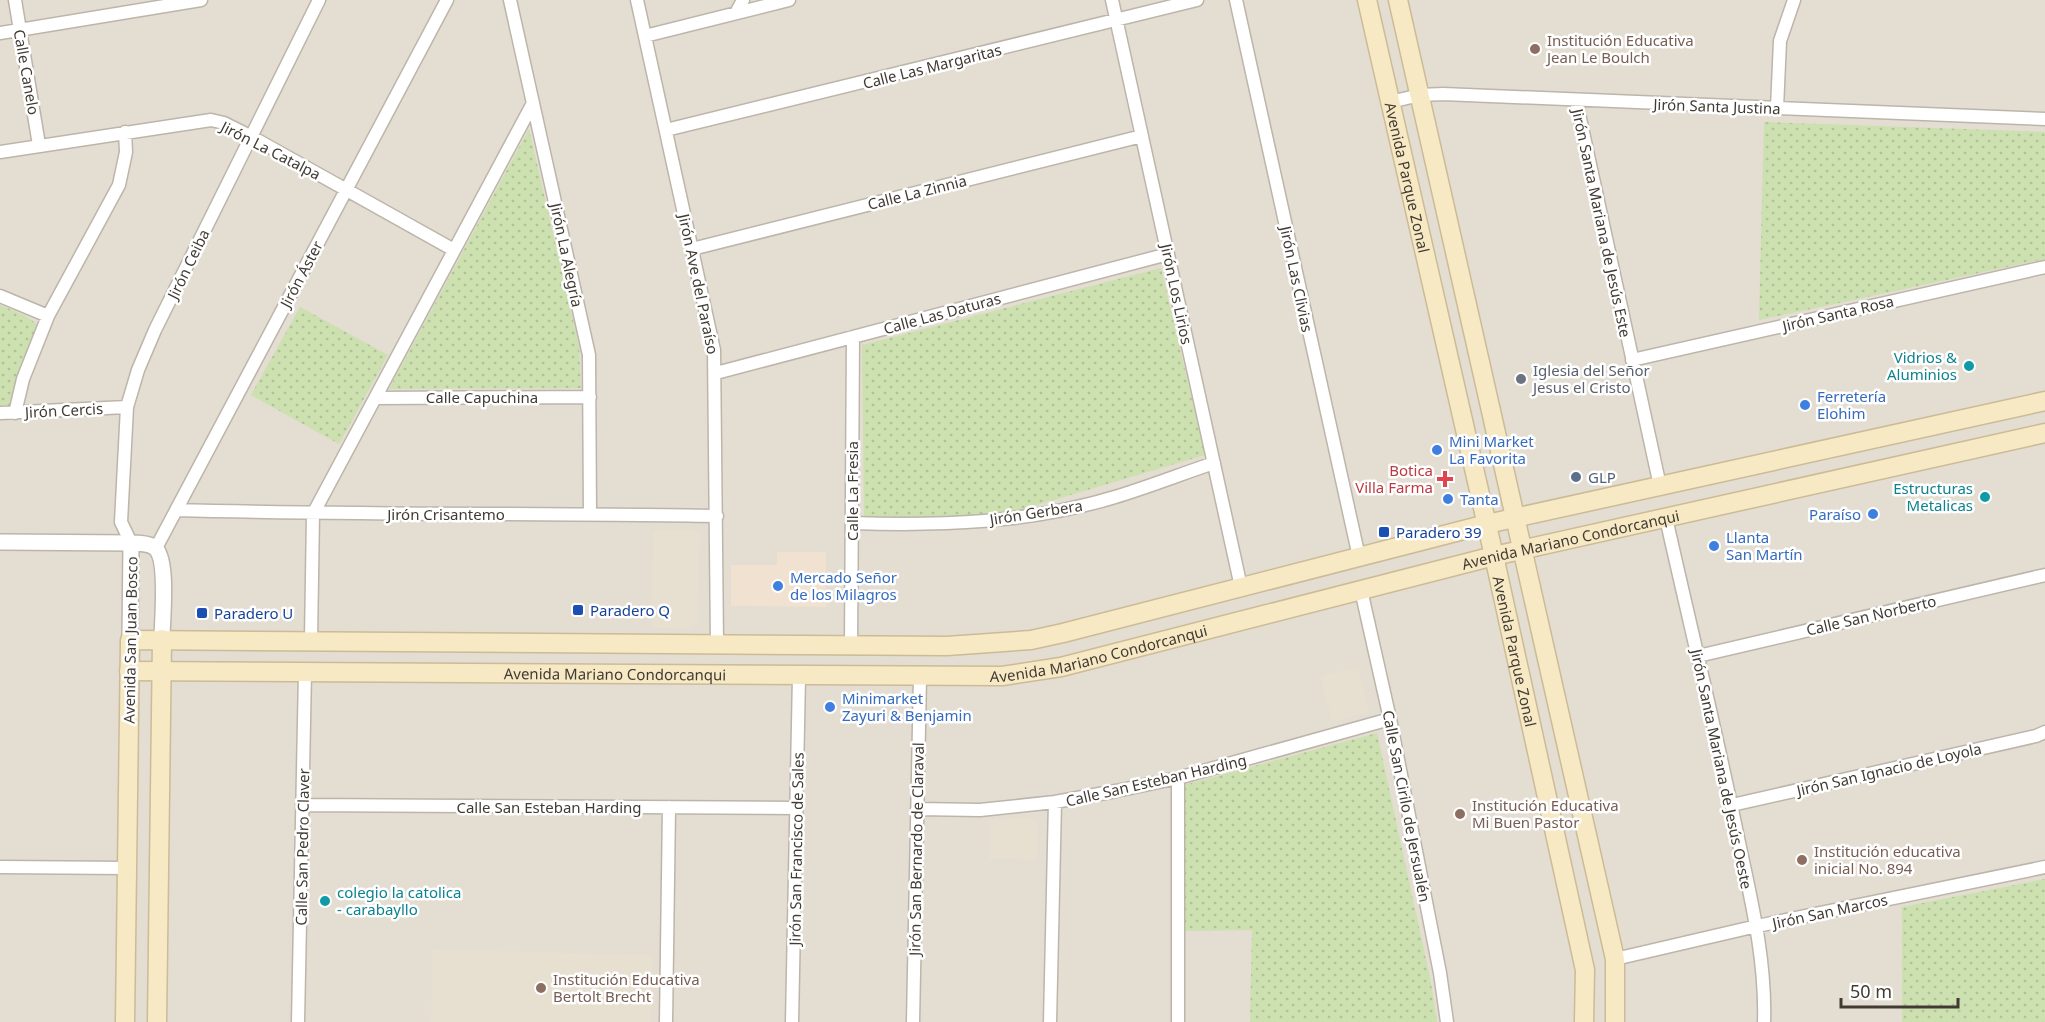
<svg xmlns="http://www.w3.org/2000/svg" width="2045" height="1022" viewBox="0 0 2045 1022" font-family="'Noto Sans',sans-serif">
	<style>
		.residential { fill: #e3ddd2 }
		.commercial { fill: #f0e1d0 }
		.education { fill: #e7dfcf }
		.park { fill: url(#park-dots) }
		.lines { fill: none; stroke-linecap: round; stroke-linejoin: round }
		.minor-casing { stroke: #bdb5aa; stroke-width: 15 }
		.tertiary-casing { stroke: #bdb5aa; stroke-width: 18 }
		.secondary-casing { stroke: #cbbb97; stroke-width: 21 }
		.minor { stroke: #fff; stroke-width: 12 }
		.tertiary { stroke: #fff; stroke-width: 15 }
		.secondary { stroke: #f8e9c5; stroke-width: 18 }
		.education-dot { fill: #8d6e63; stroke: #fff; stroke-width: 2 }
		.culture-dot { fill: #0f9aa8; stroke: #fff; stroke-width: 2 }
		.worship-dot { fill: #6b7280; stroke: #fff; stroke-width: 2 }
		.shop-dot { fill: #3f7fe0; stroke: #fff; stroke-width: 2 }
		.service-dot { fill: #5c6f8a; stroke: #fff; stroke-width: 2 }
		.health-dot { fill: #e0444e; stroke: #fff; stroke-width: 2 }
		.transit-dot { fill: #1a4fb4; stroke: #fff; stroke-width: 2 }
		.labels { text-anchor: middle; dominant-baseline: central; stroke-width: 5; stroke-linejoin: round; paint-order: stroke }
		.education-label { font-size: 15px; fill: #785e54; stroke: #fff; text-anchor: start }
		.street-label { font-size: 15px; fill: #413b34; stroke: #fff }
		.culture-label { font-size: 15px; fill: #0d838f; stroke: #fff; text-anchor: end }
		.worship-label { font-size: 15px; fill: #5b616d; stroke: #fff; text-anchor: start }
		.shop-label { font-size: 15px; fill: #366cbe; stroke: #fff; text-anchor: start }
		.health-label { font-size: 15px; fill: #be3a42; stroke: #fff; text-anchor: end }
		.service-label { font-size: 15px; fill: #4e5e75; stroke: #fff; text-anchor: start }
		.transit-label { font-size: 15px; fill: #164399; stroke: #fff; text-anchor: start }
	</style>
	<defs>
		<pattern id="park-dots" width="8" height="8" patternUnits="userSpaceOnUse" patternTransform="scale(1.5)"><rect width="8" height="8" fill="#cde0b0"/><path d="M2 2h.1M6 6h.1" fill="none" stroke="#b1c198" stroke-width="1.8" stroke-linecap="round"/></pattern>
	</defs>
	<rect width="100%" height="100%" fill="#efebe3"/>
	<path class="residential" d="M0,0h2045v1022h-2045z"/>
	<path class="commercial" d="M777,552h49v55l-95,-1v-41h46z"/>
	<path class="education" d="M653,530h47l-2,93 -7,6 -40,-1z
		M1358,667l11,45 -37,10 -12,-46z
		M1033,817l4,5v38l-47,-1v-39z
		M432,949l220,6 -1,67h-220z"/>
	<path class="park" d="M1764,122l281,10v127l-286,61z
		M529,129l50,217 2,42 -192,1z
		M1161,268l44,187 -185,55c-51,10 -104,8 -156,6l-2,-171z
		M0,305l24,10 13,9 -19,54 -7,28h-11z
		M300,307l88,48 -49,89 -88,-49z
		M1377,733l54,250 6,39h-187l2,-92 -68,1v-146z
		M2045,879v143h-143v-115z"/>
	<g class="lines">
		<defs>
			<path id="minor" d="M15,0l24,145
				M510,0l79,355 1,159
				M637,0l77,350 3,294
				M1112,0l129,587
				M1236,0l123,557
				M736,13l7,-13
				M0,33l201,-33
				M645,36l144,-36
				M1576,100l84,386
				M1390,102l30,-7 23,-1 602,25
				M1777,108l3,-67 14,-41
				M666,130l531,-130
				M0,152l211,-32 13,3 26,13 204,114
				M692,249l450,-113
				M0,296l48,20
				M1632,360l413,-93
				M716,373l452,-119
				M375,398l215,-1
				M0,413l127,-6
				M15,413l8,-34 25,-63 71,-131 7,-33 -1,-20
				M176,510c180,5 360,3 541,6
				M1666,518c24,107 50,213 72,320 13,61 28,122 26,184
				M852,523c88,3 178,0 263,-26 33,-10 66,-23 99,-34
				M131,543l-10,-21 6,-115 11,-37 17,-40 164,-330
				M156,548l291,-548
				M1361,590l29,129 50,254 7,49
				M311,640l2,-126 220,-411
				M851,645l2,-308
				M1698,656l347,-81
				M1178,778v244
				M302,805l494,3
				M1732,805l304,-69 9,-4
				M917,809l63,1 75,-8 61,-11 62,-13 212,-59
				M0,867l127,1
				M1615,959l142,-33 288,-59
				M298,1022l7,-350
				M666,1022l3,-215
				M792,1022l7,-346
				M913,1022l7,-345
				M1050,1022l5,-220"/>
			<path id="tertiary" d="M0,542l131,1c7,0 17,0 23,4 15,10 8,73 8,92
				M130,640l1,-97"/>
			<g id="secondary">
				<path id="s1" d="M1367,0l127,556 91,414 -1,52"/>
				<path d="M1398,0l217,959v63"/>
				<path id="s2" d="M129,671l873,5 59,-9 433,-111 551,-123"/>
				<path d="M125,1022l5,-382 817,6 84,-6 32,-7 424,-109 558,-123"/>
				<path d="M157,1022l5,-383"/>
			</g>
		</defs>
		<use href="#minor" class="minor-casing"/>
		<use href="#tertiary" class="tertiary-casing"/>
		<use href="#secondary" class="secondary-casing"/>
		<use href="#minor" class="minor"/>
		<use href="#tertiary" class="tertiary"/>
		<use href="#secondary" class="secondary"/>
	</g>
	<g class="education-dot">
		<circle cx="1535" cy="49" r="6"/>
		<circle cx="1460" cy="814" r="6"/>
		<circle cx="1802" cy="860" r="6"/>
		<circle cx="541" cy="988" r="6"/>
	</g>
	<g class="culture-dot">
		<circle cx="1969" cy="366" r="6"/>
		<circle cx="1985" cy="497" r="6"/>
		<circle cx="325" cy="901" r="6"/>
	</g>
	<circle class="worship-dot" cx="1521" cy="379" r="6"/>
	<g class="shop-dot">
		<circle cx="1805" cy="405" r="6"/>
		<circle cx="1437" cy="450" r="6"/>
		<circle cx="1448" cy="499" r="6"/>
		<circle cx="1873" cy="514" r="6"/>
		<circle cx="1714" cy="546" r="6"/>
		<circle cx="778" cy="586" r="6"/>
		<circle cx="830" cy="707" r="6"/>
	</g>
	<circle class="service-dot" cx="1576" cy="477" r="6"/>
	<path class="health-dot" d="M1442 470h6v6h6v6h-6v6h-6v-6h-6v-6h6z"/>
	<g class="transit-dot">
		<rect x="1378" y="526" width="12" height="12" rx="3"/>
		<rect x="572" y="604" width="12" height="12" rx="3"/>
		<rect x="196" y="607" width="12" height="12" rx="3"/>
	</g>
	<g class="labels">
		<g class="education-label">
			<text x="1547" y="40">Institución Educativa<tspan x="1547" dy="17">Jean Le Boulch</tspan></text>
			<text x="1472" y="805">Institución Educativa<tspan x="1472" dy="17">Mi Buen Pastor</tspan></text>
			<text x="1814" y="851">Institución educativa<tspan x="1814" dy="17">inicial No. 894</tspan></text>
			<text x="553" y="979">Institución Educativa<tspan x="553" dy="17">Bertolt Brecht</tspan></text>
		</g>
		<g class="street-label">
			<text transform="translate(932 66) rotate(-14)">Calle Las Margaritas</text>
			<text transform="translate(27 72) rotate(80)">Calle Canelo</text>
			<text transform="translate(1717 106) rotate(2)">Jirón Santa Justina</text>
			<text transform="translate(271 150) rotate(27)">Jirón La Catalpa</text>
			<text stroke="none"><textPath href="#s1" startOffset="182">Avenida Parque Zonal</textPath></text>
			<text transform="translate(917 192) rotate(-14)">Calle La Zinnia</text>
			<text transform="translate(1602 223) rotate(78)">Jirón Santa Mariana de Jesús Este</text>
			<text transform="translate(567 255) rotate(78)">Jirón La Alegría</text>
			<text transform="translate(188 264) rotate(-64)">Jirón Ceiba</text>
			<text transform="translate(301 274) rotate(-62)">Jirón Áster</text>
			<text transform="translate(1297 279) rotate(78)">Jirón Las Clivias</text>
			<text transform="translate(699 284) rotate(78)">Jirón Ave del Paraíso</text>
			<text transform="translate(1177 294) rotate(78)">Jirón Los Lirios</text>
			<text transform="translate(942 313) rotate(-15)">Calle Las Daturas</text>
			<text transform="translate(1838 313) rotate(-13)">Jirón Santa Rosa</text>
			<text x="482" y="397">Calle Capuchina</text>
			<text transform="translate(64 410) rotate(-3)">Jirón Cercis</text>
			<text transform="translate(852 491) rotate(-90)">Calle La Fresia</text>
			<text transform="translate(1036 512) rotate(-9)">Jirón Gerbera</text>
			<text x="446" y="514">Jirón Crisantemo</text>
			<text stroke="none"><textPath href="#s2" startOffset="1458">Avenida Mariano Condorcanqui</textPath></text>
			<text transform="translate(1871 615) rotate(-13)">Calle San Norberto</text>
			<text transform="translate(130 640) rotate(-89)">Avenida San Juan Bosco</text>
			<text stroke="none"><textPath href="#s1" startOffset="668">Avenida Parque Zonal</textPath></text>
			<text stroke="none"><textPath href="#s2" startOffset="972">Avenida Mariano Condorcanqui</textPath></text>
			<text stroke="none"><textPath href="#s2" startOffset="486">Avenida Mariano Condorcanqui</textPath></text>
			<text transform="translate(1722 769) rotate(78)">Jirón Santa Mariana de Jesús Oeste</text>
			<text transform="translate(1889 769) rotate(-13)">Jirón San Ignacio de Loyola</text>
			<text transform="translate(1156 780) rotate(-13)">Calle San Esteban Harding</text>
			<text transform="translate(1407 806) rotate(79)">Calle San Cirilo de Jersualén</text>
			<text x="549" y="807">Calle San Esteban Harding</text>
			<text transform="translate(302 847) rotate(-89)">Calle San Pedro Claver</text>
			<text transform="translate(796 849) rotate(-89)">Jirón San Francisco de Sales</text>
			<text transform="translate(916 849) rotate(-89)">Jirón San Bernardo de Claraval</text>
			<text transform="translate(1830 911) rotate(-12)">Jirón San Marcos</text>
		</g>
		<g class="culture-label">
			<text x="1957" y="357">Vidrios &amp;<tspan x="1957" dy="17">Aluminios</tspan></text>
			<text x="1973" y="488">Estructuras<tspan x="1973" dy="17">Metalicas</tspan></text>
			<text x="337" y="892" text-anchor="start">colegio la catolica<tspan x="337" dy="17">- carabayllo</tspan></text>
		</g>
		<g class="worship-label">
			<text x="1533" y="370">Iglesia del Señor<tspan x="1533" dy="17">Jesus el Cristo</tspan></text>
		</g>
		<g class="shop-label">
			<text x="1817" y="396">Ferretería<tspan x="1817" dy="17">Elohim</tspan></text>
			<text x="1449" y="441">Mini Market<tspan x="1449" dy="17">La Favorita</tspan></text>
			<text x="1460" y="499">Tanta</text>
			<text x="1861" y="514" text-anchor="end">Paraíso</text>
			<text x="1726" y="537">Llanta<tspan x="1726" dy="17">San Martín</tspan></text>
			<text x="790" y="577">Mercado Señor<tspan x="790" dy="17">de los Milagros</tspan></text>
			<text x="842" y="698">Minimarket<tspan x="842" dy="17">Zayuri &amp; Benjamin</tspan></text>
		</g>
		<g class="health-label">
			<text x="1433" y="470">Botica<tspan x="1433" dy="17">Villa Farma</tspan></text>
		</g>
		<g class="service-label">
			<text x="1588" y="477">GLP</text>
		</g>
		<g class="transit-label">
			<text x="1396" y="532">Paradero 39</text>
			<text x="590" y="610">Paradero Q</text>
			<text x="214" y="613">Paradero U</text>
		</g>
	</g>
	<path d="M1841 998v9h117v-9" fill="none" stroke="#413b34" stroke-width="3"/>
	<text x="1850" y="998" font-size="18" fill="#413b34" stroke="#ffffff" stroke-width="4.5" paint-order="stroke">50 m</text>
</svg>
